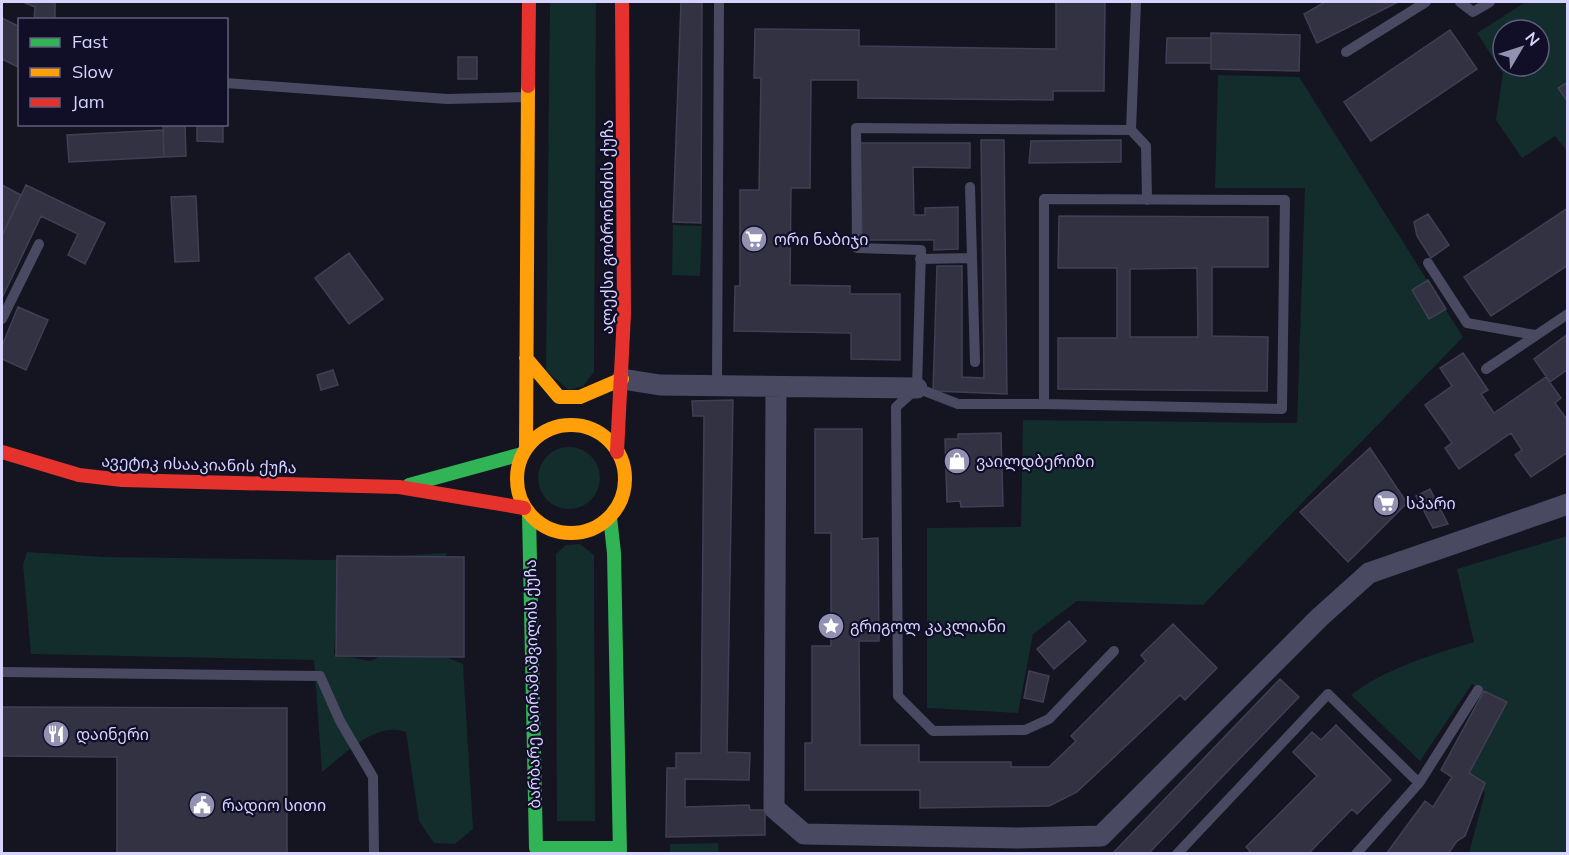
<svg xmlns="http://www.w3.org/2000/svg" width="1569" height="855" viewBox="0 0 1569 855" font-family="Mulish,'Noto Sans Georgian',sans-serif">
	<style>
		.green { fill: #122d2b; fill-rule: evenodd }
		.building { fill: #333243; stroke: #413f55; stroke-width: 1.5; fill-rule: evenodd }
		.lines { fill: none; stroke-linecap: round; stroke-linejoin: round }
		.lane { stroke: #494a62; stroke-width: 10 }
		.street { stroke: #494a62; stroke-width: 21 }
		.fast { stroke: #30b455; stroke-width: 14 }
		.slow { stroke: #ff9f0a; stroke-width: 14 }
		.jam { stroke: #e5322d; stroke-width: 14 }
		.labels { text-anchor: middle; dominant-baseline: central; stroke-width: 4.5; stroke-linejoin: round; paint-order: stroke }
		.street-label { font-size: 16px; fill: #d6d4ff; stroke: #110e27 }
		.poi-label { font-size: 16px; fill: #d6d4ff; stroke: #110e27; text-anchor: start }
	</style>
	<rect width="100%" height="100%" fill="#151421"/>
	<path class="green" d="M550,2h46l-2,370 -11,14 -14,4 -23,-19z
		M1526,2h39l3,3 -1,146 -12,-15 -33,22 -26,-38 7,-47 -26,-40zM1503,30h36v36h-36z
		M1218,75l81,2 164,260 -260,268 -126,-4 -44,33 -15,79 -91,-5v-180l94,-1 2,-107 274,3 8,-235h-90z
		M673,225l29,1 -2,50 -28,-1z
		M538 478a31 31 0 1 1 62 0a31 31 0 1 1-62 0Z
		M1567,536v317h-98l16,-60 -16,-20 38,-71 -35,-18 -52,77 -69,-66c31,-25 85,-42 123,-53l-17,-73z
		M580,544l14,11 1,266h-38l-1,-267 10,-9z
		M27,552l77,5 225,3 118,-7 -7,26 -100,-8 -6,83 36,7 42,-19 51,22 10,165 -18,15 -21,-1 -15,-22 -13,-89c-31,-11 -62,23 -84,40l-8,-112 -283,-6 -8,-89z
		M718,843l1,10h-49v-9z"/>
	<path class="building" d="M23,2h32v18h-21l1,-13z
		M681,2h21l-1,221 -28,-1z
		M1056,2h49l-1,89h-51v9l-195,-2v-18h-47l-1,108h-19l-1,97 60,1v8h50v66l-49,-1v-26l-117,-2 1,-45h5v-96h19l2,-112h-7l1,-49 104,1v16l197,3z
		M1325,2h73l-81,41 -13,-29z
		M2,18l18,9v41l-18,-9z
		M1450,30l27,39 -106,72 -27,-39z
		M1211,33l89,2 -1,36 -88,-2z
		M1167,38h44v25h-45z
		M458,57h19v22h-19z
		M1568,82v20l-10,-14z
		M163,124h22l1,32 -22,1z
		M197,124h26v18l-26,-1z
		M163,130l1,27 -95,5 -2,-27z
		M981,140h23l3,254 -74,-3 4,-125h25v111l22,1z
		M1121,140v22l-92,1 2,-22z
		M860,143h110v25l-57,-1 1,48h11v-7l33,-1v42l-24,1v-10h-72z
		M2,185l19,10 -19,41z
		M26,185l79,38 -20,41 -17,-9 10,-21 -37,-18 -39,82v-62z
		M196,196l3,65 -24,1 -4,-65z
		M1568,208v57l-77,51 -27,-39z
		M1428,214l21,31 -18,13 -14,-22 -3,-14z
		M1059,216l209,1v50h-56v69l56,1 -1,54 -209,-2v-51h59v-70h-59zM1197,268l1,69h-68v-68z
		M349,253l34,46 -34,25 -34,-46z
		M1428,280l18,29 -17,10 -17,-29z
		M18,307l30,13 -22,50 -24,-11v-13z
		M1568,334v35l-18,13 -16,-23z
		M1463,353l25,37 -7,4 13,19 52,-36 15,21 -6,5 13,18v31l-37,25 -16,-22 7,-5 -11,-17 -52,36 -14,-21 7,-5 -27,-38 27,-19 -12,-18z
		M333,370l5,15 -17,5 -4,-15z
		M733,400l-6,352 23,1 -1,27 -64,-1v28l64,-2 1,5h15v25l-99,2 1,-69h9v-15h25l3,-337h-11l-1,-15z
		M815,429h47v110l16,-1 1,103h-20l1,104h59v17h92v5h38l27,-26 -5,-5 75,-75 -5,-6 32,-31 44,44 -32,32 -5,-5 -103,97 -28,14 -129,2v-18h-115v-47h7v-97h19v-113h-16z
		M1001,433l2,73 -42,1 -1,-6 -13,1 -2,-63h13v-5z
		M1370,448l37,55 -59,59 -48,-50z
		M1430,489l18,35 -15,4 -17,-32z
		M337,556l127,1v100l-128,-1z
		M1069,621l17,20 -32,28 -17,-20z
		M1029,671l20,5 -6,26 -19,-4z
		M1280,679l19,18 -151,157h-36z
		M1484,691l23,11 -38,71 16,10 -20,53 -8,5 -9,13h-62l39,-53 8,6 19,-30 -11,-7z
		M2,707l285,1v146h-170v-97l-115,-1z
		M1336,725l55,55 -34,34 -5,-5 -44,45h-61l3,-3 -4,-4 71,-71 -24,-24 19,-20 9,8z"/>
	<g class="lines">
		<path class="lane" d="M1460,2l13,10 17,-10
			M1346,52l80,-50
			M226,83l221,16 79,-2
			M1131,130l15,16 1,54
			M970,187l2,71
			M920,259l52,-1 3,104
			M1428,263l39,60 68,12
			M2,319l37,-75
			M1486,369l82,-55
			M717,386l2,-384
			M917,388l41,16h86v-205l241,1 -3,209 -238,-5
			M1114,651l-65,68 -24,11 -92,1 -35,-35 -2,-289 21,-19 4,-138 -64,-2 -1,-120 275,2 5,-128
			M2,672l318,4 20,45 33,56 1,77
			M1177,854l151,-160 91,89
			M1356,854l63,-71 59,-93"/>
		<path class="street" d="M622,379l38,6 257,3
			M776,387l-2,421 30,26 214,4 83,-2 219,-219 49,-44 199,-69"/>
		<path class="fast" d="M409,485l113,-31
			M529,514l7,334h84
			M610,517l4,36 6,301"/>
		<path class="slow" d="M526,358l33,39h21l42,-18
			M517 479a54 54 0 1 1 108 0a54 54 0 1 1-108 0Z
			M526,449l2,-363"/>
		<path class="jam" d="M528,86l1,-84
			M2,452l77,23 43,5 277,7 125,21
			M617,452l7,-138 -2,-312"/>
	</g>
	<defs>
		<symbol id="supermarket-disc" viewBox="-11 -11 22 22"><circle r="9.5" fill="#9291b1" stroke="#110e27"/><path d="M-6-5.5h2.5l.6 2H6L4.5 2H-2.5L-4.4-4H-6ZM-1.5 3.2a1.3 1.3 0 1 0 .1 0ZM3 3.2a1.3 1.3 0 1 0 .1 0Z" fill="#fff"/></symbol>
		<symbol id="shop-disc" viewBox="-11 -11 22 22"><circle r="9.5" fill="#9291b1" stroke="#110e27"/><path d="M-5-2.5h2.3a2.7 3.5 0 0 1 5.4 0H5L5.5 6h-11ZM-1.5-2.5h3a1.5 2.3 0 0 0-3 0Z" fill="#fff"/></symbol>
		<symbol id="sight-disc" viewBox="-11 -11 22 22"><circle r="9.5" fill="#9291b1" stroke="#110e27"/><path d="M0-6L1.8-2.2L6-1.7L2.9 1.2L3.7 5.4L0 3.3L-3.7 5.4L-2.9 1.2L-6-1.7L-1.8-2.2Z" fill="#fff"/></symbol>
		<symbol id="restaurant-disc" viewBox="-11 -11 22 22"><circle r="9.5" fill="#9291b1" stroke="#110e27"/><path d="M-5-6h1v4h1v-4h1v4h1v-4h1v5L-1.5 .5V6h-2V.5L-5-1ZM5-6V6H3V1.5H1.5Q1.5-4 5-6Z" fill="#fff"/></symbol>
		<symbol id="civic-disc" viewBox="-11 -11 22 22"><circle r="9.5" fill="#9291b1" stroke="#110e27"/><path d="M-.6-6.5H3V-4.5H.6V-3L4-1V1h2V6H-6V1h2V-1L-.6-3ZM-1.2 2.5V6h2.4V2.5Z" fill="#fff"/></symbol>
	</defs>
	<g fill-rule="evenodd">
		<use href="#supermarket-disc" x="739" y="224" width="30" height="30"/>
		<use href="#shop-disc" x="942" y="446" width="30" height="30"/>
		<use href="#supermarket-disc" x="1371" y="488" width="30" height="30"/>
		<use href="#sight-disc" x="816" y="611" width="30" height="30"/>
		<use href="#restaurant-disc" x="41" y="719" width="30" height="30"/>
		<use href="#civic-disc" x="187" y="790" width="30" height="30"/>
	</g>
	<g class="labels">
		<g class="street-label">
			<text transform="translate(607 227) rotate(-90)">ალექსი გობრონიძის ქუჩა</text>
			<text transform="translate(199 464) rotate(2)">ავეტიკ ისააკიანის ქუჩა</text>
			<text transform="translate(532 684) rotate(-91)">ბარბარე ბაირამაშვილის ქუჩა</text>
		</g>
		<g class="poi-label">
			<text x="774" y="239">ორი ნაბიჯი</text>
			<text x="976" y="461">ვაილდბერიზი</text>
			<text x="1406" y="503">სპარი</text>
			<text x="850" y="626">გრიგოლ კაკლიანი</text>
			<text x="76" y="734">დაინერი</text>
			<text x="222" y="805">რადიო სითი</text>
		</g>
	</g>
	<rect width="1569" height="855" fill="none" stroke="#d6d4ff" stroke-width="6"/>
	<rect x="18" y="18" width="210" height="108" fill="#110e27" stroke="#605d7d" stroke-width="1.5"/>
	<rect x="30" y="38" width="30" height="9" fill="#30b455" stroke="#605d7d" stroke-width="1.5"/>
	<text x="72" y="48" font-size="18" fill="#d6d4ff">Fast</text>
	<rect x="30" y="68" width="30" height="9" fill="#ff9f0a" stroke="#605d7d" stroke-width="1.5"/>
	<text x="72" y="78" font-size="18" fill="#d6d4ff">Slow</text>
	<rect x="30" y="98" width="30" height="9" fill="#e5322d" stroke="#605d7d" stroke-width="1.5"/>
	<text x="72" y="108" font-size="18" fill="#d6d4ff">Jam</text>
	<g transform="translate(1521 48) rotate(51)"><circle r="28" fill="#110e27" stroke="#605d7d" stroke-width="1.5"/>
	<path d="M0-4.5L10 22L0 15L-10 22Z" fill="#9291b1"/>
	<text y="-9" font-size="16" font-weight="bold" text-anchor="middle" fill="#d6d4ff">N</text>
	</g>
</svg>
